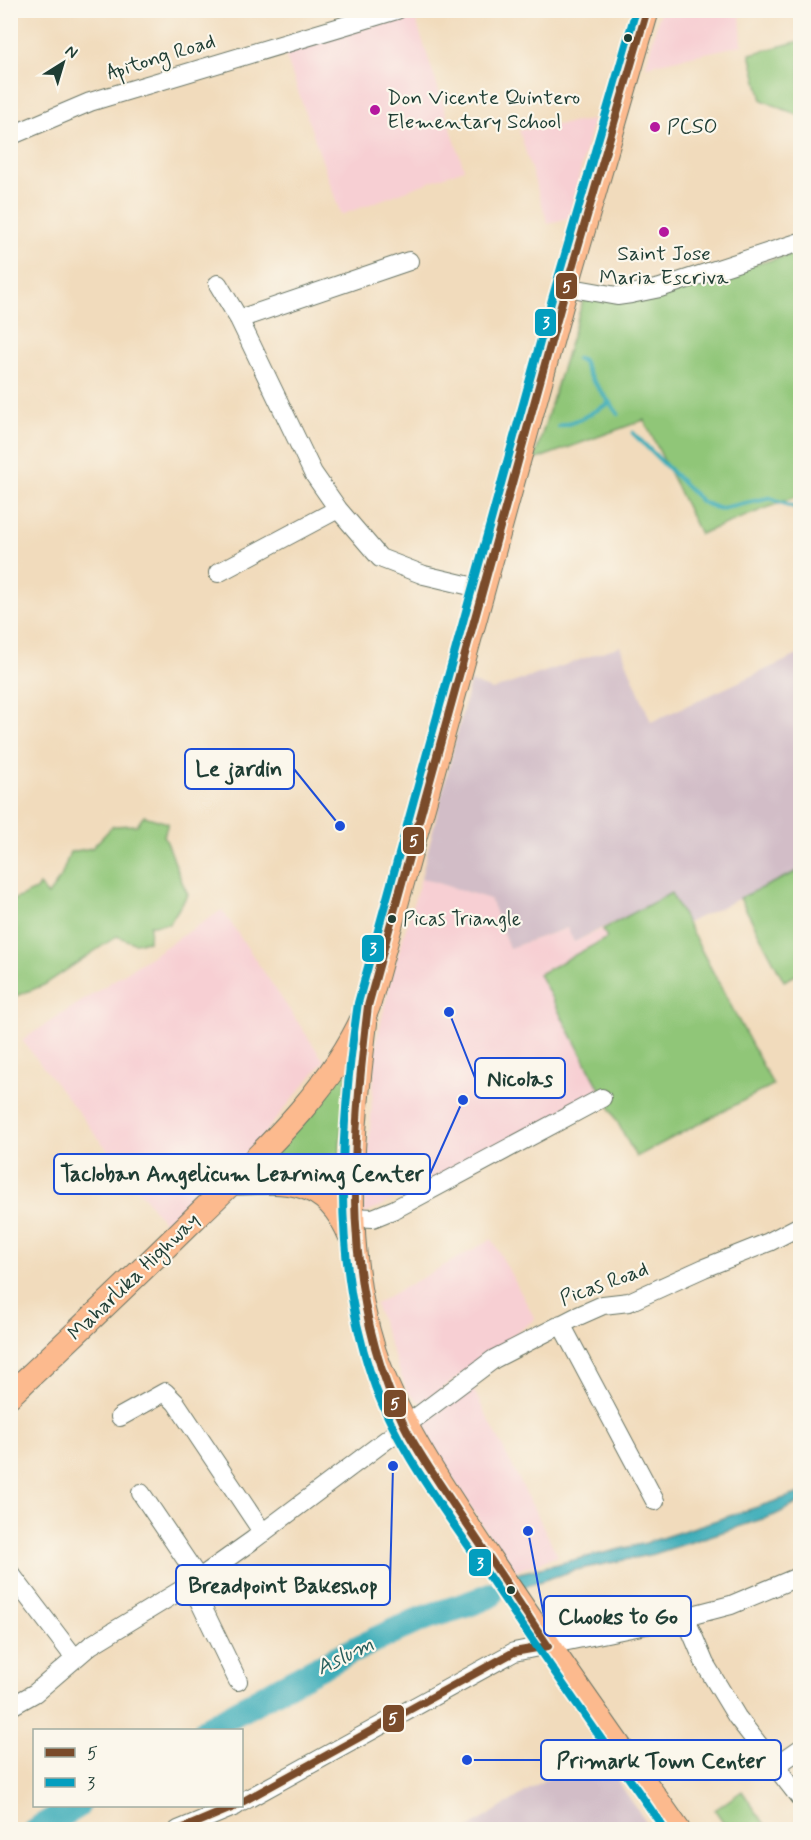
<svg xmlns="http://www.w3.org/2000/svg" width="811" height="1840" viewBox="0 0 811 1840" font-family="Mynerve,sans-serif">
	<style>
		.built { fill: #f7cfd3 }
		.industrial { fill: #d2bdc7 }
		.green { fill: #90c678; stroke: #588256; stroke-width: 1.5 }
		.water { fill: #3dadb9; stroke: #2e7576; stroke-width: 1.5 }
		.lines { fill: none; stroke-linecap: round; stroke-linejoin: round }
		.stream { stroke: #3dadb9; stroke-width: 4.5 }
		.river { stroke: #3dadb9; stroke-width: 26 }
		.minor-casing { stroke: #687464; stroke-width: 20 }
		.major-casing { stroke: #687464; stroke-width: 26 }
		.minor { stroke: #fff; stroke-width: 18 }
		.major { stroke: #fcba8e; stroke-width: 24 }
		.bus-1-casing { stroke: #fbf7ec; stroke-width: 12 }
		.bus-2-casing { stroke: #fbf7ec; stroke-width: 12 }
		.bus-1 { stroke: #7a4b2a; stroke-width: 8 }
		.bus-2 { stroke: #039ebf; stroke-width: 8 }
		.bus-dot { fill: #1f3d34; stroke: #fbf7ec; stroke-width: 2 }
		.poi-dot { fill: #b5179e; stroke: #fbf7ec; stroke-width: 2 }
		.labels { text-anchor: middle; dominant-baseline: central; stroke-width: 4.5; stroke-linejoin: round; paint-order: stroke }
		.bus-label { font-size: 20px; fill: #1f3d34; stroke: #fbf7ec; text-anchor: start }
		.street-label { font-size: 21px; fill: #1f3d34; stroke: #fbf7ec }
		.poi-label { font-size: 21px; fill: #1f3d34; stroke: #fbf7ec; text-anchor: start }
		.water-label { font-size: 22px; font-style: italic; fill: #285f5c; stroke: #fbf7ec }
		.leader { fill: none; stroke: #1d4ed8; stroke-width: 2 }
		.callout-dot { fill: #1d4ed8; stroke: #fbf7ec; stroke-width: 2 }
		.callout { fill: #fbf7ec; stroke: #1d4ed8; stroke-width: 2 }
		.callout-label { font-size: 22px; text-anchor: middle; font-weight: bold; fill: #1f3d34 }
		.line-badge { stroke: #fbf7ec; stroke-width: 2 }
		.badge-label { font-size: 16px; text-anchor: middle; font-weight: bold; fill: #fff }
	</style>
	<rect width="100%" height="100%" fill="#fbf7ec"/>
	<filter id="ink" filterUnits="userSpaceOnUse"><feTurbulence type="fractalNoise" baseFrequency=".0167" numOctaves="2"/><feDisplacementMap in="SourceGraphic" scale="12" xChannelSelector="R" yChannelSelector="G"/><feConvolveMatrix kernelMatrix="1 2 1 2 8 2 1 2 1" color-interpolation-filters="sRGB"/></filter>
	<filter id="wash" filterUnits="userSpaceOnUse"><feTurbulence type="fractalNoise" baseFrequency=".008" numOctaves="4" result="noise"/><feDisplacementMap in="SourceGraphic" scale="24" xChannelSelector="R" yChannelSelector="G"/><feGaussianBlur stdDeviation="1.35" result="paint"/><feColorMatrix in="noise" values="0 0 0 0 0 0 0 0 0 0 0 0 0 0 0 0 0 1.4 0 .05"/><feComposite in="paint" operator="in"/></filter>
	<g filter="url(#wash)">
		<rect width="100%" height="100%" fill="#f1dbbc"/>
		<path class="built" d="M660,11h80l2,34 -96,21z
			M414,14l50,155 -123,46 -57,-164z
			M593,120l-24,98 -21,6 -29,-94z
			M421,878l69,21 19,49 59,-20 6,14 29,-13 5,9 -6,154 -239,123 14,-176 16,-68z
			M222,910l102,151 -66,80 -92,84 -144,-185z
			M492,1239l43,80 -113,85 -15,-12 -32,-88z
			M471,1385l87,171 -46,16 -95,-149z"/>
		<path class="industrial" d="M620,646l31,76 149,-68v216l-113,53 -16,-29 -97,48 -7,-14 -58,20 -19,-49 -69,-21 49,-196 22,8z
			M595,1748l56,81h-184z"/>
		<path class="green" d="M800,41v75l-38,-16 -12,-46z
			M800,252v243l-100,39 -56,-114 -110,40 50,-163 39,4z
			M144,816l24,7 -4,13c10,19 13,39 24,58l-19,30 -19,1 -1,16 -15,2 -17,-7 -73,49 -33,13v-97l25,-11 3,-5 9,10 13,-18 9,-25 22,-4 21,-22 24,-1z
			M800,870v103l-16,8 -44,-83z
			M671,893l102,192 -137,72 -97,-183 68,-36 -4,-9z
			M348,1063l-8,82v53c-25,-21 -46,-30 -79,-28z
			M742,1791l26,38h-40l-13,-19z"/>
		<path class="water" d="M800,1493v9l-25,13 -121,39 -79,16 -55,18 -8,-10 3,-4 131,-31z"/>
		<g class="lines">
			<path class="stream" d="M577,359l6,2 6,14 29,39
				M559,426c22,-4 32,-14 51,-23
				M633,433l69,69 17,7 51,-11 30,11"/>
			<path class="river" d="M206,1730c68,-39 138,-78 211,-109 24,-10 50,-14 73,-26
				M36,1830l41,-24"/>
		</g>
	</g>
	<g filter="url(#ink)">
		<g class="lines">
			<defs>
				<path id="minor" d="M10,136l80,-34 307,-92
					M218,284l21,35 74,154 25,36 42,49 44,17 59,14
					M566,287l51,9 14,-2 29,-6 140,-46
					M239,319l170,-58
					M218,573l120,-64
					M352,1217l21,1 22,-9 207,-111
					M561,1324l94,177
					M120,1417l45,-25 11,11 87,130
					M141,1493l58,86
					M10,1573l64,84
					M191,1584l47,97
					M685,1617l20,47 32,53 63,81
					M10,1707l25,-14 56,-48 100,-61 62,-44 241,-181 82,-42 27,-12 26,-3 75,-34 65,-26 31,-16
					M777,1765l23,-16
					M242,1802l272,-150 171,-35 46,-12 69,-29
					M178,1830l58,-24"/>
				<path id="major" d="M365,1023c-13,108 -25,223 9,329 26,77 73,142 117,209 61,91 124,179 187,269
					M232,1183c55,-3 94,-6 119,54
					M10,1395c62,-58 123,-116 184,-176 62,-60 142,-132 174,-213l194,-704 85,-292"/>
			</defs>
			<use href="#minor" class="minor-casing"/>
			<use href="#major" class="major-casing"/>
			<use href="#minor" class="minor"/>
			<use href="#major" class="major"/>
			<defs>
				<path id="bus-1" d="M548,1646c-30,-45 -60,-91 -91,-136 -18,-28 -38,-55 -53,-85 -64,-133 -53,-277 -36,-419l194,-704 85,-292
					M242,1802l272,-150 34,-6
					M179,1830l57,-24"/>
				<path id="bus-2" d="M636,10l-84,289 -194,704c-18,123 -27,255 14,375 22,65 65,122 104,179 61,92 126,182 189,273"/>
			</defs>
			<use href="#bus-1" class="bus-1-casing"/>
			<use href="#bus-2" class="bus-2-casing"/>
			<use href="#bus-1" class="bus-1"/>
			<use href="#bus-2" class="bus-2"/>
		</g>
	</g>
	<g class="bus-dot">
		<circle cx="628" cy="38" r="5"/>
		<circle cx="392" cy="919" r="5"/>
		<circle cx="511" cy="1590" r="5"/>
	</g>
	<g class="poi-dot">
		<circle cx="375" cy="110" r="6"/>
		<circle cx="655" cy="127" r="6"/>
		<circle cx="664" cy="232" r="6"/>
	</g>
	<g class="labels">
		<g class="bus-label">
			<text x="403" y="919">Picas Triangle</text>
		</g>
		<g class="street-label">
			<text transform="translate(161 57) rotate(-17)">Apitong Road</text>
			<text transform="translate(134 1277) rotate(-44)">Maharlika Highway</text>
			<text transform="translate(604 1284) rotate(-20)">Picas Road</text>
		</g>
		<g class="poi-label">
			<text x="387" y="98">Don Vicente Quintero<tspan x="387" dy="24">Elementary School</tspan></text>
			<text x="667" y="127">PCSO</text>
			<text x="664" y="254" text-anchor="middle">Saint Jose<tspan x="664" dy="24">Maria Escriva</tspan></text>
		</g>
		<g class="water-label">
			<text transform="translate(345 1656) rotate(-27)">Aslum</text>
		</g>
	</g>
	<path class="leader" d="M340 826L294 769M449 1012L475 1078M463 1100L430 1174M393 1466L390 1585M528 1531L544 1616M467 1760L541 1760"/>
	<g class="callout-dot">
		<circle cx="340" cy="826" r="6"/>
		<circle cx="449" cy="1012" r="6"/>
		<circle cx="463" cy="1100" r="6"/>
		<circle cx="393" cy="1466" r="6"/>
		<circle cx="528" cy="1531" r="6"/>
		<circle cx="467" cy="1760" r="6"/>
	</g>
	<g class="callout">
		<rect x="185" y="749" width="109" height="40" rx="6"/>
		<rect x="475" y="1058" width="90" height="40" rx="6"/>
		<rect x="54" y="1154" width="376" height="40" rx="6"/>
		<rect x="176" y="1565" width="214" height="40" rx="6"/>
		<rect x="544" y="1596" width="147" height="40" rx="6"/>
		<rect x="541" y="1740" width="240" height="40" rx="6"/>
	</g>
	<g class="callout-label">
		<text x="239" y="776">Le jardin</text>
		<text x="520" y="1086">Nicolas</text>
		<text x="242" y="1181">Tacloban Angelicum Learning Center</text>
		<text x="283" y="1593">Breadpoint Bakeshop</text>
		<text x="618" y="1624">Chooks to Go</text>
		<text x="661" y="1768">Primark Town Center</text>
	</g>
	<g class="line-badge">
		<rect x="555" y="272" width="23" height="28" rx="6" fill="#7a4b2a"/>
		<rect x="534" y="308" width="23" height="29" rx="6" fill="#039ebf"/>
		<rect x="402" y="826" width="23" height="29" rx="6" fill="#7a4b2a"/>
		<rect x="361" y="934" width="24" height="29" rx="6" fill="#039ebf"/>
		<rect x="383" y="1389" width="24" height="29" rx="6" fill="#7a4b2a"/>
		<rect x="468" y="1548" width="24" height="29" rx="6" fill="#039ebf"/>
		<rect x="382" y="1704" width="23" height="29" rx="6" fill="#7a4b2a"/>
	</g>
	<g class="badge-label">
		<text x="567" y="292">5</text>
		<text x="546" y="328">3</text>
		<text x="414" y="846">5</text>
		<text x="373" y="954">3</text>
		<text x="395" y="1409">5</text>
		<text x="480" y="1569">3</text>
		<text x="393" y="1724">5</text>
	</g>
	<rect width="811" height="1840" fill="none" stroke="#fbf7ec" stroke-width="36"/>
	<rect x="33" y="1729" width="210" height="78" fill="#fbf7ec" stroke="#a3ada2" stroke-width="1.5"/>
	<rect x="45" y="1748" width="30" height="9" fill="#7a4b2a" stroke="#a3ada2" stroke-width="1.5"/>
	<text x="87" y="1759" font-size="18" fill="#1f3d34">5</text>
	<rect x="45" y="1778" width="30" height="9" fill="#039ebf" stroke="#a3ada2" stroke-width="1.5"/>
	<text x="87" y="1789" font-size="18" fill="#1f3d34">3</text>
	<g transform="translate(63 63) rotate(37)" stroke="#fbf7ec" stroke-width="4.5" paint-order="stroke">
	<path d="M0-4.5L10 22L0 15L-10 22Z" fill="#1f3d34"/>
	<text y="-9" font-size="16" font-weight="bold" text-anchor="middle" fill="#1f3d34">N</text>
	</g>
</svg>
